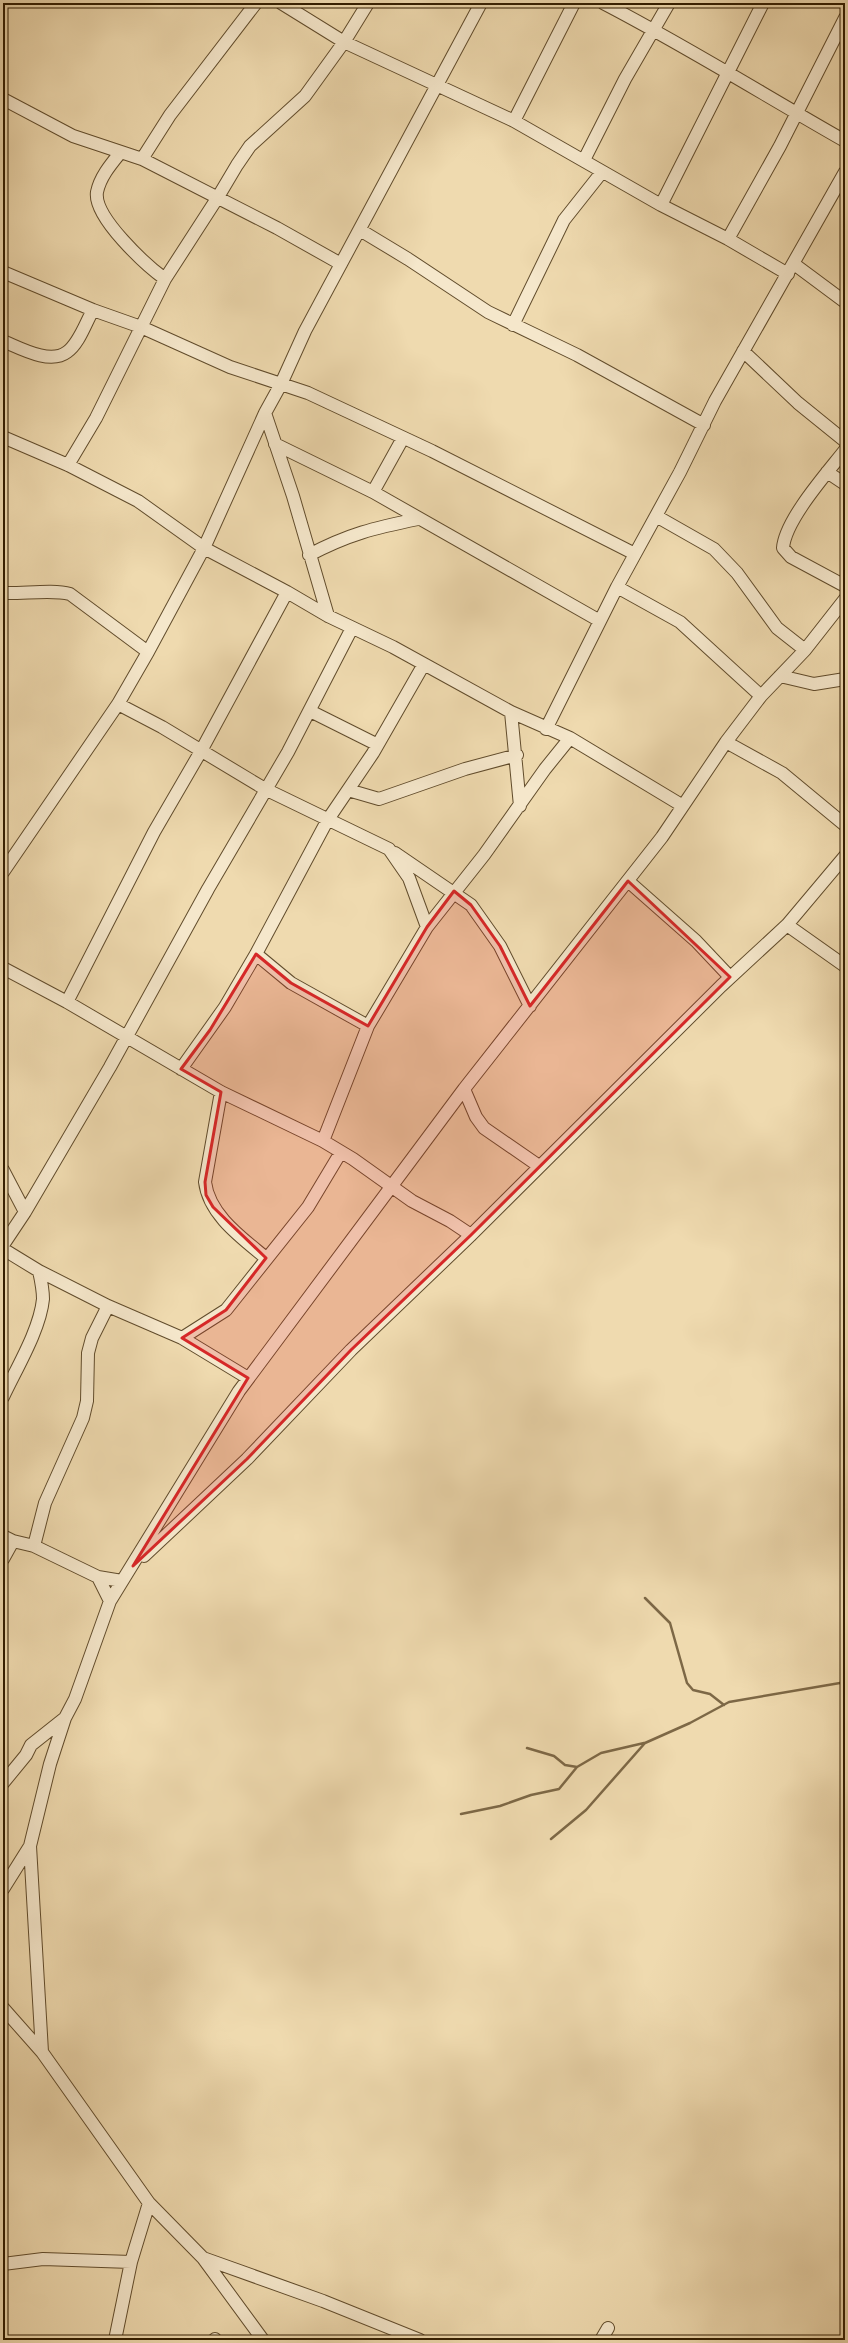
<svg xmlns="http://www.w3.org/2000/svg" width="848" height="2343" viewBox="0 0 848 2343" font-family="Alegreya,serif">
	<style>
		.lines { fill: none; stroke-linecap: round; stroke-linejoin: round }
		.stream { stroke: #7d6846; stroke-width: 2.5 }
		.minor-casing { stroke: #614c2c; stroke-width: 14 }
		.minor { stroke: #f5e7cb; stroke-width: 12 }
		.marked { fill: #d62828; fill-opacity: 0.2; stroke: #d62828; stroke-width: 3; stroke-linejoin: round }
	</style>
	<rect width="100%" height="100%" fill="#efdaaf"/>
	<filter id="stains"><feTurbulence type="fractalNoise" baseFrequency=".005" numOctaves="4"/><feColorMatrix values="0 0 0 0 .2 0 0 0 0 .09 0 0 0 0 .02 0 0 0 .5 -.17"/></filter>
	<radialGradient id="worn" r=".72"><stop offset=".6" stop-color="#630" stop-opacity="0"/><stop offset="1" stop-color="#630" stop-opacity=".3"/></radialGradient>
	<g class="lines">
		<path class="stream" d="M645,1598l25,25 17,60 6,7 17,4 14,11
			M527,1748l27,8 11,9 12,2
			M461,1814l39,-8 31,-11 28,-6 18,-22 24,-14 43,-10
			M551,1839l35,-29 59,-67 45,-20 39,-21 111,-19 5,-4"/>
		<defs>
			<path id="minor" d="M281,3l63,39 170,79 147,84 67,34 60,35
				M603,3c83,43 161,92 242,138
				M3,99l70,37 69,23 135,69 64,36
				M514,121l60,-118
				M120,153c-9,11 -20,24 -23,39 -4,25 50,74 68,87
				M142,159l28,-44 86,-112
				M584,160l41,-81 44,-76
				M661,205l102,-202
				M360,230l48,29 80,53 89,43 127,70
				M728,239l52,-93 65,-128
				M794,264l51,38
				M3,272l90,38 48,17 89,40 78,26 124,58 203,103
				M513,325l51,-105 38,-48
				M3,341c17,7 47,24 64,11 12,-8 19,-30 26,-42
				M743,351l55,52 47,38
				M265,413l28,83 35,120
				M3,437l65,28 70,36 66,47 83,44 41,24 65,31 118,65 59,26 113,68
				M275,444l98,48 227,129
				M845,450c-18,23 -60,70 -62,98l8,9 54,29
				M68,465l28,-47 69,-139 53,-82 19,-32 13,-19 55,-50 39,-54 24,-39
				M827,472l18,12
				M373,492l30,-54
				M656,516l58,33 23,24 40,55 28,22
				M309,555c40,-21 65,-27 109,-36
				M617,587l63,35 81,74
				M3,593c20,1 50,-4 67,1l78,58
				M780,676l34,8 31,-5
				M118,704l44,23 103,62 124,60 20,29 18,49 -59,99 -45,115
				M310,711l66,33
				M511,712l9,94
				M546,729l71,-142 63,-115 35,-71 130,-229
				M726,742l56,31 63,52
				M348,790l31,9 86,-30 52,-14
				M395,853l76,52 29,41 30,60
				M3,872l115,-168 30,-52 56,-104 61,-135 16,-29 24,-53 176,-328
				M628,881l68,60 34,36
				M787,925l58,41
				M427,927l57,-72 61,-86 25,-31
				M256,954l35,29 77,43
				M3,968l64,34 154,90 102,49 30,18 59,42 38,20 21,14
				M67,1002l87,-170 47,-81 86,-159
				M181,1069l44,-62 31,-53 71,-133 46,-68 51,-89
				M464,1089l12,28 8,11 55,38
				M221,1092l-16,90c4,33 37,56 61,76
				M3,1170l22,42
				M3,1245l22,-33 85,-145 98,-178 80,-137 64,-124
				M3,1249l36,22 69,35 74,32 66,40
				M182,1338l44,-28 82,-103 33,-55
				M3,1397c13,-28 37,-67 40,-98 0,-9 -2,-19 -4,-28
				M3,1536l10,5 21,5 64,31 24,4
				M34,1546l11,-43 38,-85 4,-17 1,-48 4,-15 16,-32
				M144,1556l103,-97 104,-109 120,-115 250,-249 66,-61 58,-69
				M3,1559l10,-18
				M98,1577l12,24
				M3,1783l23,-28 5,-10 34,-27
				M3,1889l27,-43
				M3,2008l39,44 107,151 54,55 120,43 97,39
				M42,2052l-12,-206 20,-82 15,-46 10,-19 35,-98 129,-210 225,-302 198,-252 64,-95 35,-46 44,-46 40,-51
				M203,2258l60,82
				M3,2264l40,-5 88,3
				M115,2340l16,-78 18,-59
				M214,2340l1,-1
				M601,2340l7,-12"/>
		</defs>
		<use href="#minor" class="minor-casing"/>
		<use href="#minor" class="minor"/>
	</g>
	<path class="marked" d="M628,881l102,96 -259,258 -120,115 -104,109 -114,107 115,-188 -66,-40 44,-28 40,-52 -53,-51 -7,-12 -1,-13 16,-90 -40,-23 29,-39 46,-76 35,29 77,43 59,-99 27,-36 17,14 29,41 30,60z"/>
	<rect width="848" height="2343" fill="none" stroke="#efdaaf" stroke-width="16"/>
	<rect x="4" y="4" width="840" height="2335" fill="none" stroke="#321d00" stroke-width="2"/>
	<rect x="8" y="8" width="832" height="2327" fill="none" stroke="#321d00"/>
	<rect width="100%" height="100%" filter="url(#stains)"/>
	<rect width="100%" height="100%" fill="url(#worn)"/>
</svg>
